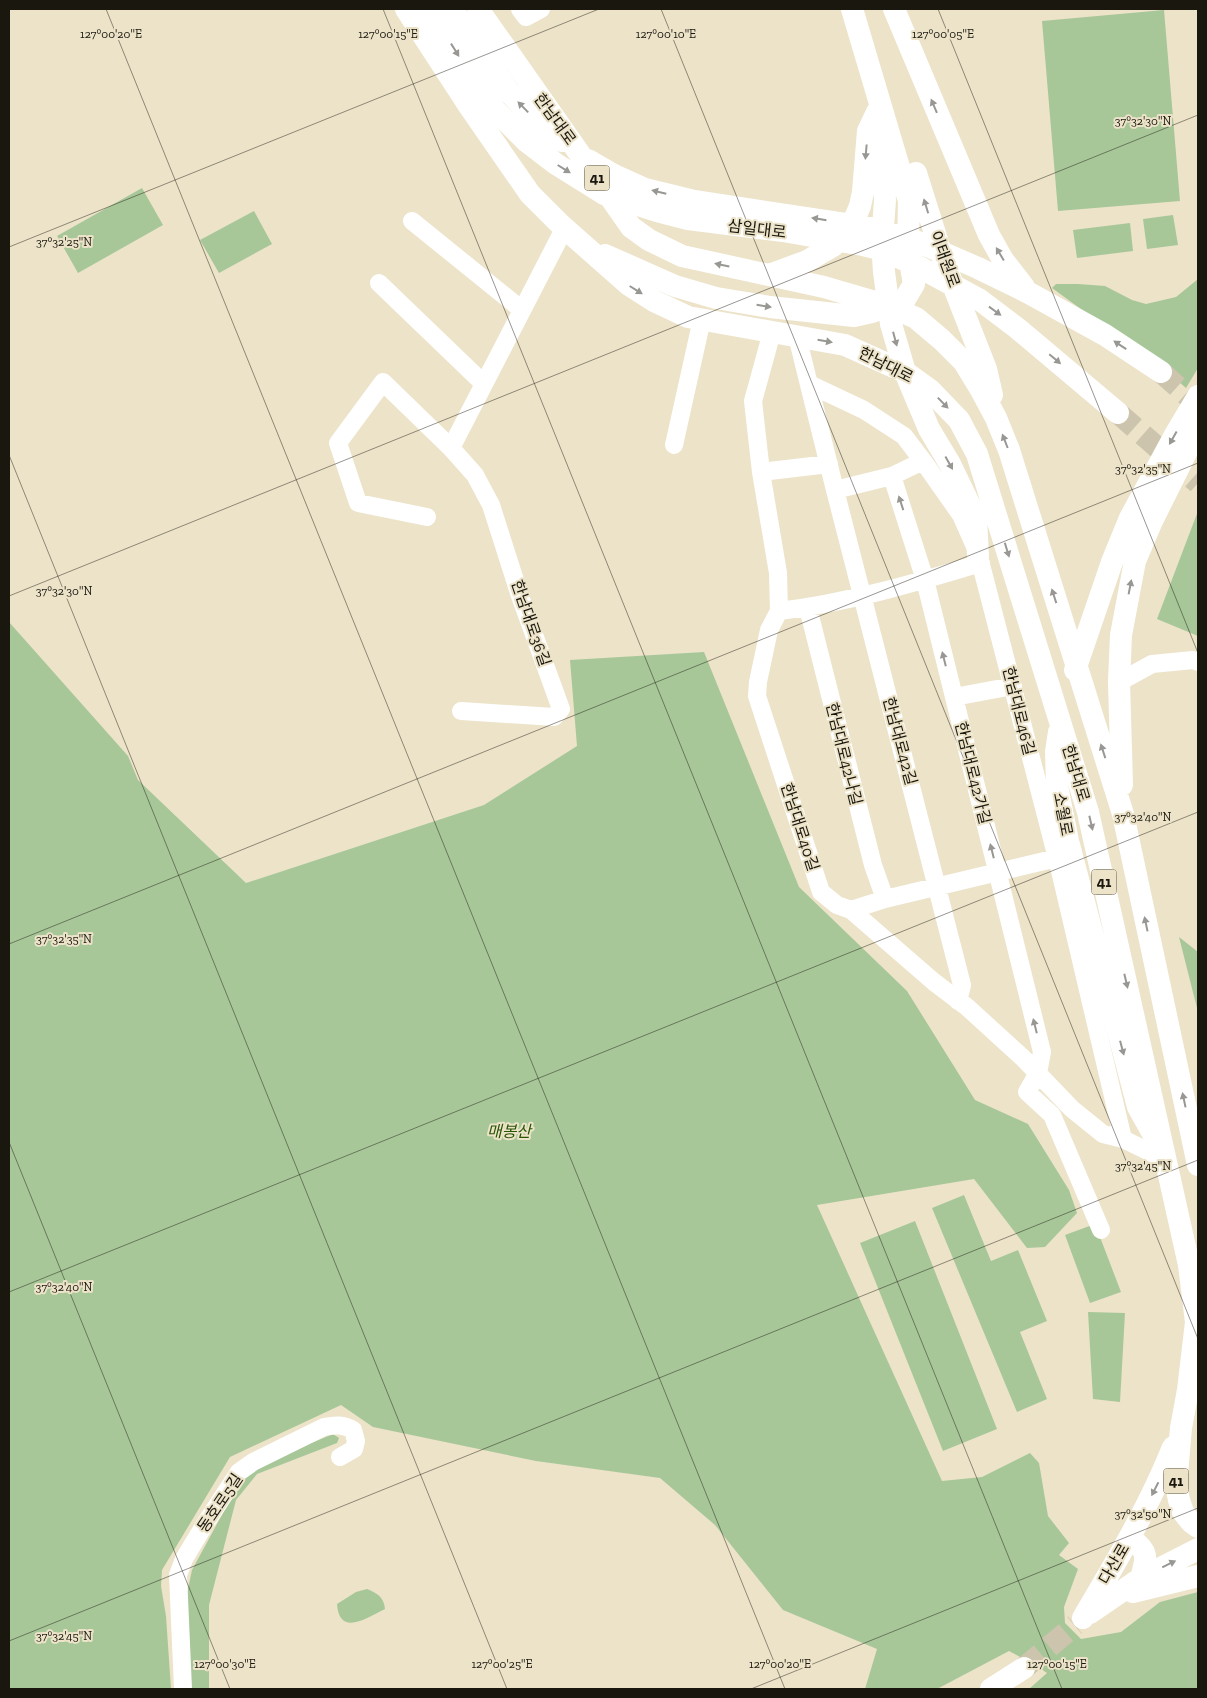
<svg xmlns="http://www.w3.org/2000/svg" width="1207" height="1698" viewBox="0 0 1207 1698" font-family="'Zilla Slab','Noto Sans KR',serif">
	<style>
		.green { fill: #a7c799 }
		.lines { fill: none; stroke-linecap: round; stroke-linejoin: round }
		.major-tunnel { stroke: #ccc4ad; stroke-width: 22; stroke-dasharray: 22 11; stroke-linecap: butt }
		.minor { stroke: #fff; stroke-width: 18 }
		.major { stroke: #fff; stroke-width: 22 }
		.oneway { fill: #989793 }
		.ticks { fill: none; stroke: #1a170e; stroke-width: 1; stroke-opacity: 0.45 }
		.labels { text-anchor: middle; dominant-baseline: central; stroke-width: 4; stroke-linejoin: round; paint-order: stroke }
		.shield { fill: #ece3c9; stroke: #595446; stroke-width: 1 }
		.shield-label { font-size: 15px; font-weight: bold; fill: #1a170e }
		.street-label { font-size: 16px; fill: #1a170e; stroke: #ece3c9 }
		.park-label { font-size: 16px; font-style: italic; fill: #275503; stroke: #ece3c9 }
		.ticks-label { font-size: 12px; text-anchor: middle; fill: #1a170e; stroke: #ece3c9; stroke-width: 4; stroke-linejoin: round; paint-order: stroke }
	</style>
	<rect width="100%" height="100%" fill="#ece3c9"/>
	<path class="green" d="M1164,10l16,191 -122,10 -16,-190z
		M142,188l21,37 -85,48 -21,-37z
		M254,211l18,33 -53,29 -19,-33z
		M1173,215l5,30 -31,4 -4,-30z
		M1130,223l3,28 -56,7 -4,-28z
		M1198,279v89l-12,20 -17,-15 -117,-85 4,-4h22l27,2 27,14 14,4 30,-7z
		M1198,511v125l-41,-17z
		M9,622l119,134 10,24 108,103 238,-78 93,-59 -7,-86 134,-8 95,235 108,104 68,109 53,24 41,66 8,23 -32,34 -18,1 -53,-69 -157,26 125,276 40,-4 48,-24 9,10 9,53 21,27 -10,12 19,14 -14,38 1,16 16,16 40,-7 39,-30 38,-10v97h-169l18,-16 -12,-8 -26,-14 -72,38h-72l12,-40 -94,-39 -68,-85 -55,-47 -124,-17 -163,-34 -32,-22 -111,52 -68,113 -1,16 5,30 5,73h-162z
		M1179,937l19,15v60z
		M964,1195l27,66 27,-11 29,71 -27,11 27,67 -30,13 -85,-204z
		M915,1221l82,208 -54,22 -83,-208z
		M1095,1224l26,68 -31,11 -25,-68z
		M1088,1312l37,1 -5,89 -27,-3z
		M333,1434l6,4 -2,5 -80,31 -21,26 -27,105v84h-20l-3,-91 6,-28 45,-83 19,-21z
		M367,1589c10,4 17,8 18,20 -18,9 -46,28 -48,-5l19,-12z"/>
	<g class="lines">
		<path class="major-tunnel" d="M1161,372l37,33
			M1118,413l80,70
			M1024,1668l51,-43"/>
		<path class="minor" d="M520,9l6,8 15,-8
			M412,221l110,89
			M379,283l105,101
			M772,332l-19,69 8,71 17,101 1,38 -10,19 -11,52 -1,14 64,196 16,13 14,5 83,72 33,25 56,51 49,51 31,25 20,5 43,21
			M797,336l38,154 127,495 -4,16
			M809,384l55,26 40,26 19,25 38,54 17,38 79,305 66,281
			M674,445l28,-126
			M451,448l113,-219
			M761,472l68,-8
			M892,476l33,104 117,472 -4,21 -11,19 25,23 49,115
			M835,490l57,-14 31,-15
			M427,517l-69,-14 -20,-60 45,-61 68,66 24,27 16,30 29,91 41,113 -7,8 -93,-6
			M808,608l65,257 12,34
			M779,611c68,-8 136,-28 202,-48
			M1119,682l33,-18 41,-4 5,2
			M954,697l59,-11
			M851,910l34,-11 172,-41
			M183,1689l-5,-114 6,-16 21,-35 34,-52 14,-10 71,-35c11,-2 19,-3 29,3l3,11 -2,8 -14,8"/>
		<path class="major" d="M406,9l63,97 61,88 31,31 68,60 25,16 34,16 157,28 60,27 25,18 29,30 18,34 111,358 101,453 7,57 -8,68 -7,38 -5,57 3,15 4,12 8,10 7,5
			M429,9l66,101 31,31 30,23 48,30 53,17 31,8 95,12 80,14 16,4 33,14 68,37 37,28 101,85
			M452,9l57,83 29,31 24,18
			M478,9l153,218 18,13 33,16 142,31 65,19 27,12 26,22 22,22 17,28 15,28 13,32 114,364 75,351
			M894,9l95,226 14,25 21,27
			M882,142l3,58 -3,41 2,31 7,52 14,48 24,57 21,35 26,54 2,38
			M588,160l26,15 31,14 49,12 178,27 46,14 60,26 51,25 76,42 56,37
			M916,173l28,89 42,107 6,26
			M605,255l70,31 41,12 54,9 84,9 18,-4 33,-13 9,-15 -6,-34 1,-49 -57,-192
			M769,275l38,-14 26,-15 17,-16 10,-24 3,-14 5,-61 12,-25
			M1075,670l37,-108 18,-44 46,-85 22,-37
			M1059,732l-3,20 1,34 11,55 70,266 15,27
			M1122,785l-3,-103 2,-47 14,-74 17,-40 46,-92
			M1130,1538c19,13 17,19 11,40
			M1133,1592l65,-16
			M1090,1613l51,-35 57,-29
			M1083,1618c33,-56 66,-111 90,-171
			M991,1689l33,-21"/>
	</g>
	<defs><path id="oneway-solid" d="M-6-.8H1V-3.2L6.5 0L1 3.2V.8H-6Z" transform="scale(1.25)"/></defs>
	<g class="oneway">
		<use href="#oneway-solid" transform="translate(455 50) rotate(58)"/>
		<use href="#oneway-solid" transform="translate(934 106) rotate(-113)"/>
		<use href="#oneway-solid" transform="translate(523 107) rotate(-134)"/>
		<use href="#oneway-solid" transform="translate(866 152) rotate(95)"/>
		<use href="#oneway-solid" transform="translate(564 169) rotate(32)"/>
		<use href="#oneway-solid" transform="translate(659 192) rotate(-166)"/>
		<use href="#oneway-solid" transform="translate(926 206) rotate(-107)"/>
		<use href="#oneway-solid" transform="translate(819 219) rotate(-171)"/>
		<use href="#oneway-solid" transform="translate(1000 254) rotate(-121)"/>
		<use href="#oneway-solid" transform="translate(722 265) rotate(-168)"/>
		<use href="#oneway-solid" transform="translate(636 290) rotate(32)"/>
		<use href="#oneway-solid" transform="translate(764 306) rotate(9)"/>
		<use href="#oneway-solid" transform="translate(995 311) rotate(36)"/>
		<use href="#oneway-solid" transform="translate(895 339) rotate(75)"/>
		<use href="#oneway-solid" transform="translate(825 341) rotate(10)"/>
		<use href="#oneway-solid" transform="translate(1120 345) rotate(-147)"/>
		<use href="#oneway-solid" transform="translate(1055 359) rotate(40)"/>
		<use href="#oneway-solid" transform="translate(943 403) rotate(46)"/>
		<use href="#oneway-solid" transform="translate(1173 438) rotate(119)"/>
		<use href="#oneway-solid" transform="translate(1005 441) rotate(-111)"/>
		<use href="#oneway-solid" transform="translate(949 463) rotate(61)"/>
		<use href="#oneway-solid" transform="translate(901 503) rotate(-108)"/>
		<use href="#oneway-solid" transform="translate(1007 550) rotate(73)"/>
		<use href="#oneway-solid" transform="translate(1130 587) rotate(-79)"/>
		<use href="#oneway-solid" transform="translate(1054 596) rotate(-108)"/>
		<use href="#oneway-solid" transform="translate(944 659) rotate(-104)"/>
		<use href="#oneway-solid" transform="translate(1103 751) rotate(-108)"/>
		<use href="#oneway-solid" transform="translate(1091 823) rotate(77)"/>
		<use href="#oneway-solid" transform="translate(992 851) rotate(-104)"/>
		<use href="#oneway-solid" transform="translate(1146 924) rotate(-102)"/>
		<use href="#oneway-solid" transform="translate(1126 981) rotate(77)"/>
		<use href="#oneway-solid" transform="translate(1035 1026) rotate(-104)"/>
		<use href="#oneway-solid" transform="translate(1122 1048) rotate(75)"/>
		<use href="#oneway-solid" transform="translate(1184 1100) rotate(-102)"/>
		<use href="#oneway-solid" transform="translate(1155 1489) rotate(117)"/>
		<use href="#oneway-solid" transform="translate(1169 1564) rotate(-26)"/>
	</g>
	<path class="ticks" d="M106,9l679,1680M383,9l679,1680M661,9l537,1330M938,9l260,644M9,247l590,-238M9,455l498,1234M9,596l1189,-481M9,944l1189,-481M9,1142l221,547M9,1292l1189,-480M9,1641l1189,-481M751,1689l447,-181"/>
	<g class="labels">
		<g class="shield">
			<rect x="584.5" y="165.5" width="25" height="25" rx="4"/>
			<rect x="1091.5" y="869.5" width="25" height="25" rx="4"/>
			<rect x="1163.5" y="1468.5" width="25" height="25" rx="4"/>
		</g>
		<g class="shield-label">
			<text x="597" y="178">41</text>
			<text x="1104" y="882">41</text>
			<text x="1176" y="1481">41</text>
		</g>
		<g class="street-label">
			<text transform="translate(555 119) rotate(54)">한남대로</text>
			<text transform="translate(757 229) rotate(7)">삼일대로</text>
			<text transform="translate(945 259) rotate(70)">이태원로</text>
			<text transform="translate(886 365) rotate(27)">한남대로</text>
			<text transform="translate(531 623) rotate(71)">한남대로36길</text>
			<text transform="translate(1019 711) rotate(76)">한남대로46길</text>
			<text transform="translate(900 741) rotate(75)">한남대로42길</text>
			<text transform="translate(844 754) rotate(76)">한남대로42나길</text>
			<text transform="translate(973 773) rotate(76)">한남대로42가길</text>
			<text transform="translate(1076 773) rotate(73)">한남대로</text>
			<text transform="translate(1063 814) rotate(79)">소월로</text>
			<text transform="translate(800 827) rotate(72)">한남대로40길</text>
			<text transform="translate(220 1503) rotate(-56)">동호로5길</text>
			<text transform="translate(1114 1564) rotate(-60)">다산로</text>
		</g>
		<g class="park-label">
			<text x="509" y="1131">매봉산</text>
		</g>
	</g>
	<g class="ticks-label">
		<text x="111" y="38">127°00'20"E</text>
		<text x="388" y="38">127°00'15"E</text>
		<text x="666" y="38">127°00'10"E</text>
		<text x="943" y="38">127°00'05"E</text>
		<text x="1143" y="125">37°32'30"N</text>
		<text x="64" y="246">37°32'25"N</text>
		<text x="1143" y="473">37°32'35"N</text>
		<text x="64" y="595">37°32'30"N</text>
		<text x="1143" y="821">37°32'40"N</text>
		<text x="64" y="943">37°32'35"N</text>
		<text x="1143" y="1170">37°32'45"N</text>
		<text x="64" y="1291">37°32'40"N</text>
		<text x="1143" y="1518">37°32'50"N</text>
		<text x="64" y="1640">37°32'45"N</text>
		<text x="225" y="1668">127°00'30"E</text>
		<text x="502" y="1668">127°00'25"E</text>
		<text x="780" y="1668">127°00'20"E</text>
		<text x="1057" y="1668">127°00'15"E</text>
	</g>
	<rect width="1207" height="1698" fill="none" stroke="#1a170e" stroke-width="20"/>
</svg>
